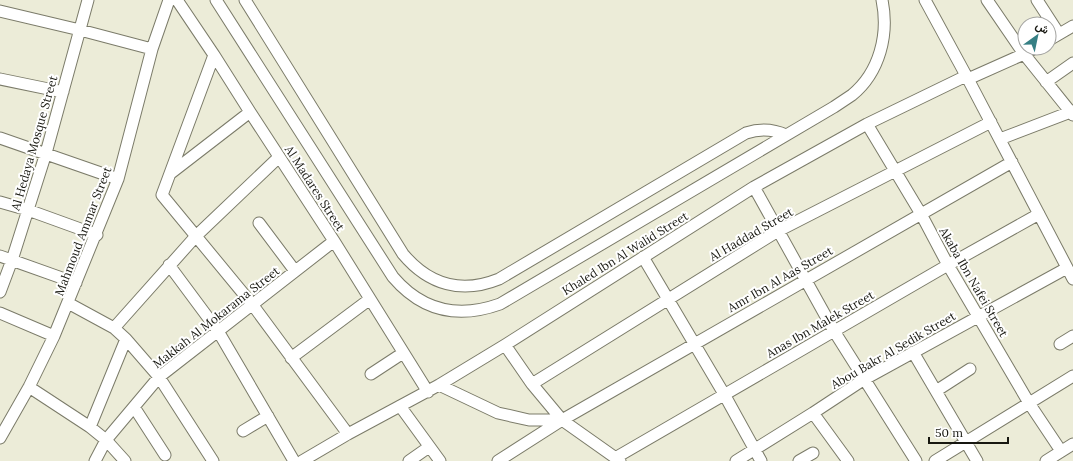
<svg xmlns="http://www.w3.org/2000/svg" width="1073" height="461" viewBox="0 0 1073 461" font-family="Lora,Vazirmatn,serif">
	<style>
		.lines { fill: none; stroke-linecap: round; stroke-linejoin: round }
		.minor-casing { stroke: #7b7b69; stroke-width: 13 }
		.minor { stroke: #fff; stroke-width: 11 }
		.labels { text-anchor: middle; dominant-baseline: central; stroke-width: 4; stroke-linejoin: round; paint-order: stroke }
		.street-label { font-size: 12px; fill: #171710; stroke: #fff }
	</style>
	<rect width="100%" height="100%" fill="#ececd8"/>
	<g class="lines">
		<defs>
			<path id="minor" d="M177,0l37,55 36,57 84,129 94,151
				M216,0l177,277c29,34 65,42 107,27l334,-197c6,-4 12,-8 18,-12 28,-23 37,-61 30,-95
				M245,0l158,254c26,31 59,40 96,25l247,-146c15,-5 27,-4 40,2
				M925,0l43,79 105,200
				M987,0l37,54 49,61
				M1037,0l22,34
				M0,11l80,19 72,19
				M1049,40l24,-14
				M214,55l-52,140 90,109 96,130
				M0,79l63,13
				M968,79l56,-25 11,-6
				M1046,82l27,-19
				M867,124l54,90 27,51 81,138 32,48
				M0,138l118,41
				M1000,139l73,-28
				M171,173l79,-61
				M754,187l80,144 82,130
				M0,202l28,8 69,25
				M259,223l36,48
				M0,256l76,27
				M643,257l81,137 37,67
				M169,265l49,66 76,130
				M0,292l12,-32 34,-107 42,-153
				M68,303l46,25 12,11 33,38 54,84
				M0,313l54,23
				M114,328l82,-92 83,-79
				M1060,344l13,-8
				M505,345l27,39 30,36 58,41
				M913,352l64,109
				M291,358l79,-59
				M371,374l32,-21
				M532,384l246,-153 213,-109
				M439,385l59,28 31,7h33
				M29,387l61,40 16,13 19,21
				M936,391l34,-22
				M400,406l40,55
				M134,407l31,48
				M813,413l35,48
				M90,427l36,-88
				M243,431l25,-15
				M0,438l29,-51 25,-51 64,-157 34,-130 17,-49
				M615,458l333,-193 91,-51
				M95,461l11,-21 53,-63 175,-136
				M302,461l46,-27 91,-49 66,-40 249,-158 113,-63 99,-48
				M409,461l20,-14
				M498,461l64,-41 450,-258
				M736,461l77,-48 50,-33 204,-112
				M799,461l14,-8
				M935,461l138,-85
				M1046,461l27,-17"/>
		</defs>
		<use href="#minor" class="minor-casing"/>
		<use href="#minor" class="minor"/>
	</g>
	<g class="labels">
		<g class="street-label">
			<text transform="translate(34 143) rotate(-74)">Al Hedaya Mosque Street</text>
			<text transform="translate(315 188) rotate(57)">Al Madares Street</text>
			<text transform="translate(83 231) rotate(-69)">Mahmoud Ammar Street</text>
			<text transform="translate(751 234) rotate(-30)">Al Haddad Street</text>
			<text transform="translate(625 253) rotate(-32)">Khaled Ibn Al Walid Street</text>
			<text transform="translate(780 279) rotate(-30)">Amr Ibn Al Aas Street</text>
			<text transform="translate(974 282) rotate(60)">Akaba Ibn Nafei Street</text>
			<text transform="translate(216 317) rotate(-38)">Makkah Al Mokarama Street</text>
			<text transform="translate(820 324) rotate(-30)">Anas Ibn Malek Street</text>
			<text transform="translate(893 350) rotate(-30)">Abou Bakr Al Sedik Street</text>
		</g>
	</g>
	<g transform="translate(1037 36) rotate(33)"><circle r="19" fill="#ffffff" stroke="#a2a29f"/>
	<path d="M0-3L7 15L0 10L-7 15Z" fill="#367f84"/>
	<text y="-6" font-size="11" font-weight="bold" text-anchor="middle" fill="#171710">ش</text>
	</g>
	<path d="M929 437v6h79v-6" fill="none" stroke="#171710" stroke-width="2"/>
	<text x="935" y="437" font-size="12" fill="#171710" stroke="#ffffff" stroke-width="3" paint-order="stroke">50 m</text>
</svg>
